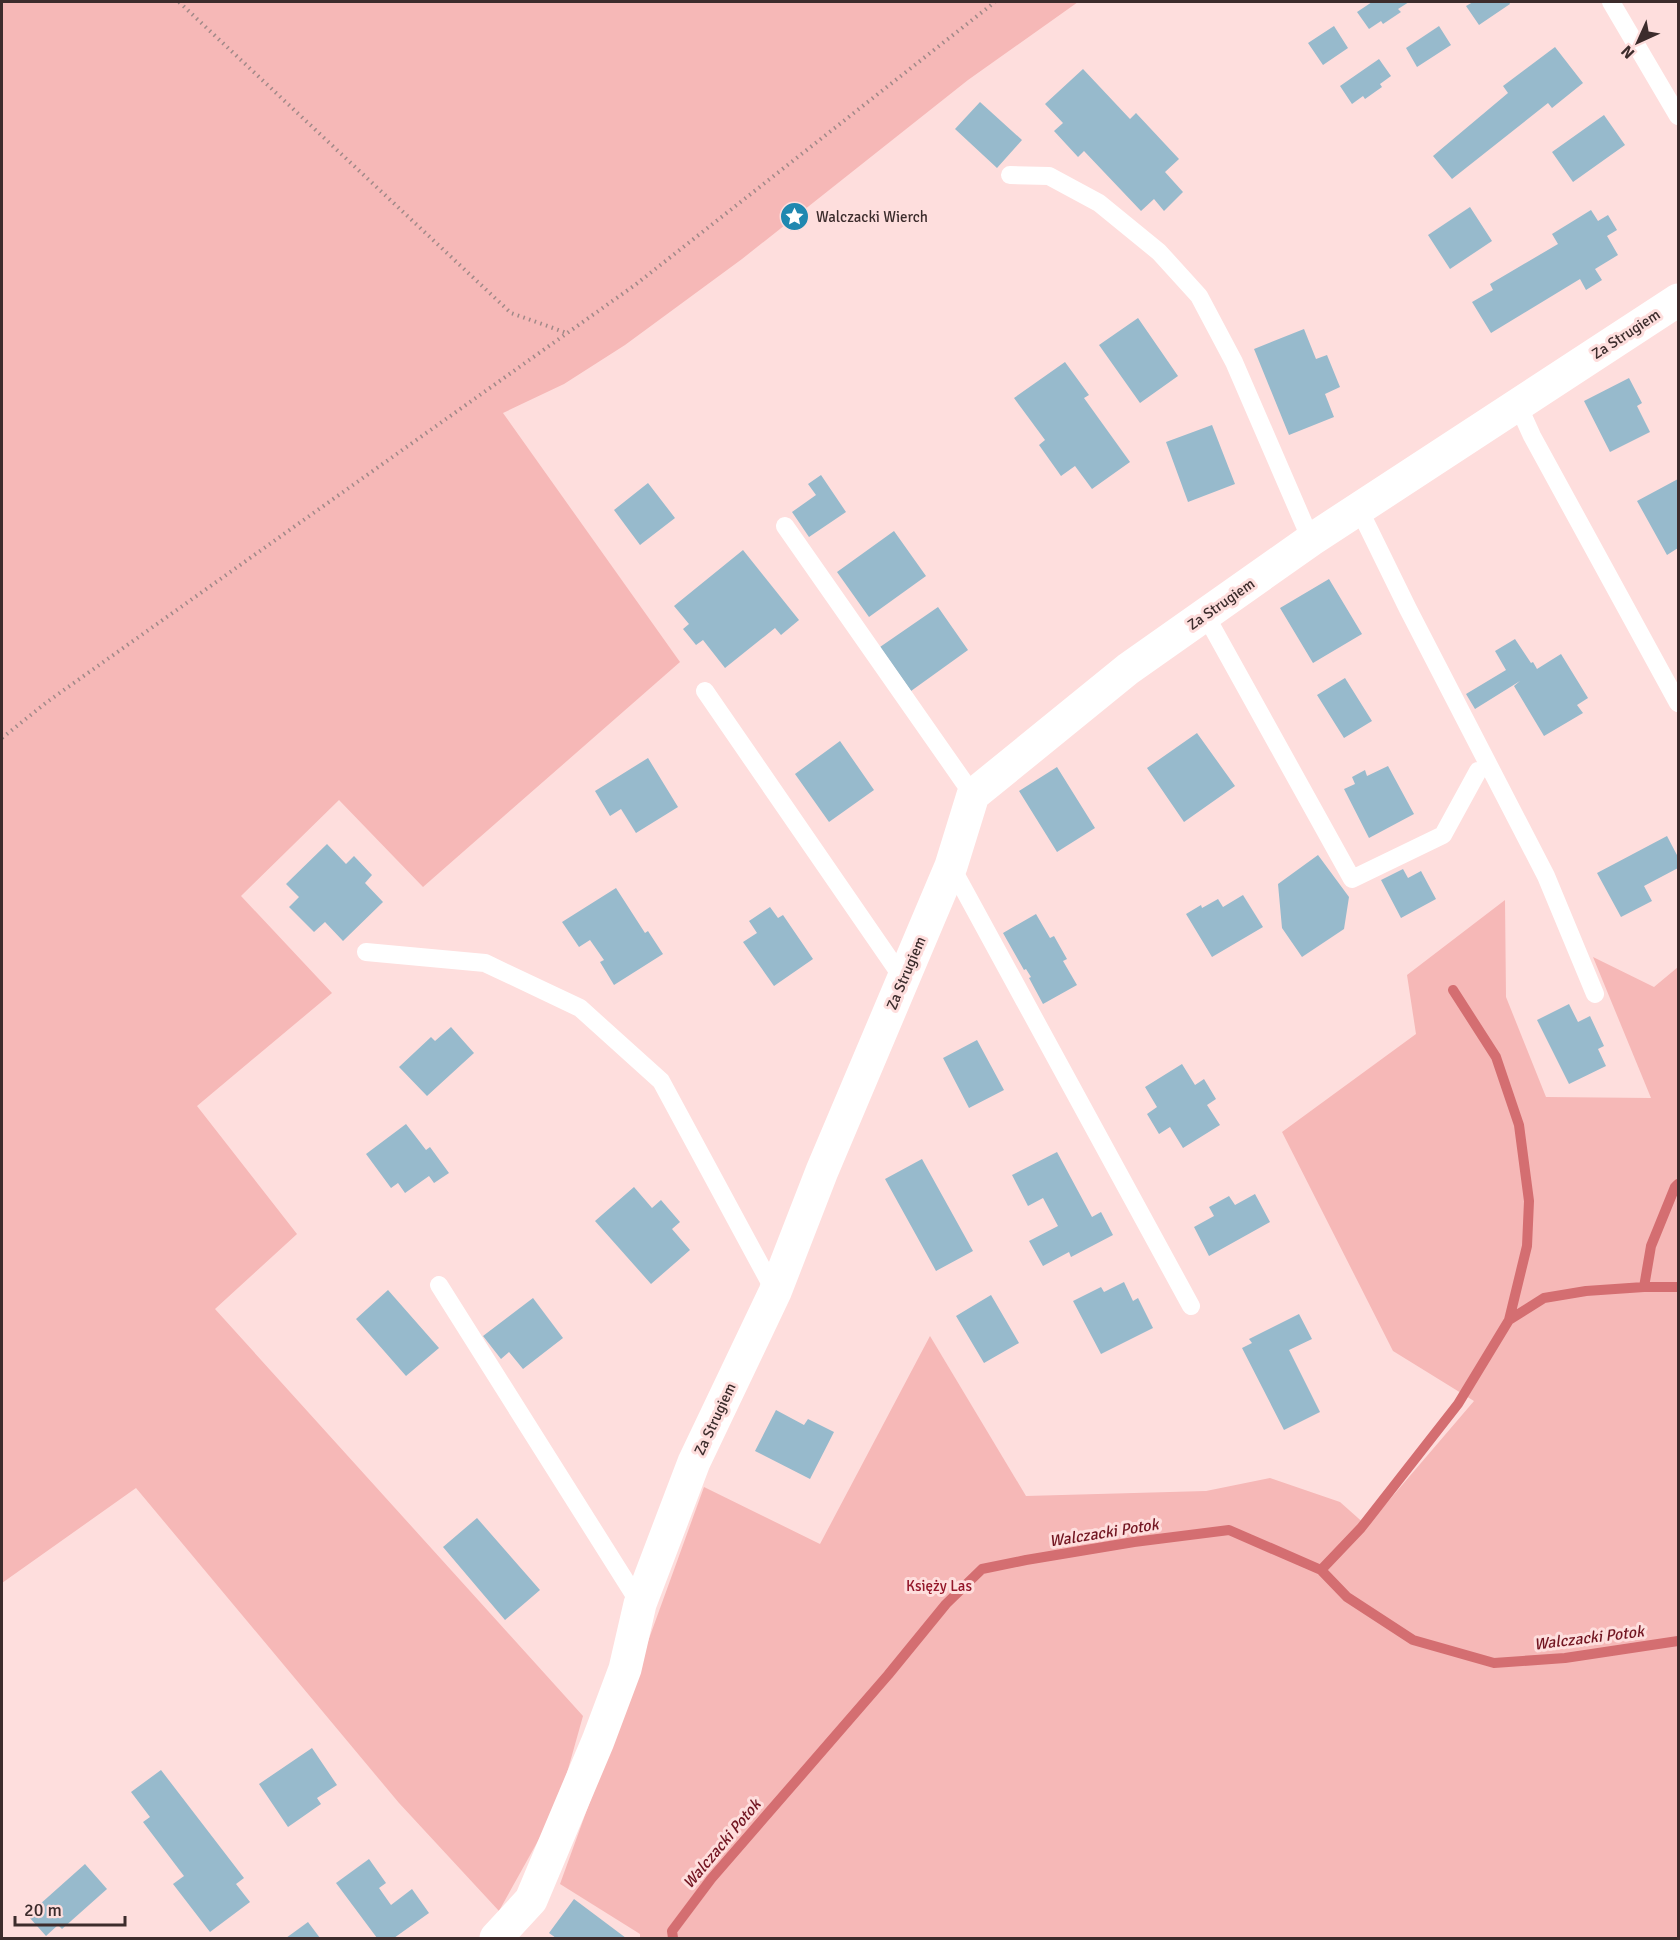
<svg xmlns="http://www.w3.org/2000/svg" width="1680" height="1940" viewBox="0 0 1680 1940" font-family="Signika,sans-serif">
	<style>
		.green { fill: #f6b8b7 }
		.lines { fill: none; stroke-linecap: round; stroke-linejoin: round }
		.stream { stroke: #d46e71; stroke-width: 10 }
		.building { fill: #97bacc }
		.path { stroke: #a18988; stroke-width: 4; stroke-dasharray: 1.5 4.5; stroke-linecap: butt }
		.lane { stroke: #fff; stroke-width: 18 }
		.street { stroke: #fff; stroke-width: 33 }
		.labels { text-anchor: middle; dominant-baseline: central; stroke-width: 6; stroke-linejoin: round; paint-order: stroke }
		.poi-label { font-size: 15px; fill: #3c2c2c; stroke: #fededd; text-anchor: start }
		.street-label { font-size: 15px; fill: #3c2c2c; stroke: #fededd }
		.park-label { font-size: 15px; fill: #94172a; stroke: #fededd }
		.water-label { font-size: 16px; font-style: italic; fill: #721521; stroke: #fededd }
	</style>
	<rect width="100%" height="100%" fill="#fededd"/>
	<path class="green" d="M2,2h1076l-110,78 -226,179 -117,86 -61,39 -61,29 177,249 -257,225 -84,-87 -98,96 91,97 -135,113 100,128 -82,75 368,407 -25,89 -59,106 -100,-108 -263,-315 -134,95z
		M1505,900l1,97 40,100 105,1 -58,-141 61,30 24,-20v971h-1038v-4l-80,-50 144,-397 116,57 110,-208 96,160 180,-5 64,-13 70,24 27,24 107,-125 -81,-50 -111,-219 134,-98 -9,-59z"/>
	<g class="lines">
		<path class="stream" d="M1453,990l43,67 23,68 10,76 -2,45 -18,74
			M1644,1287h34
			M1321,1570l40,-42 97,-124 51,-84 35,-22 42,-7 58,-4 7,-41 24,-59 3,-3
			M673,1938l-1,-7 39,-52 177,-204 58,-71 36,-35 44,-9 108,-18 95,-12 92,40 26,27 66,43 81,23 71,-5 113,-17"/>
	</g>
	<path class="building" d="M1372,2h37l-11,7 3,3 -18,12 -2,-3 -12,8 -12,-17z
		M1473,2h36l1,2 -31,21 -13,-19z
		M1334,26l14,22 -25,17 -15,-22z
		M1439,26l12,19 -34,22 -11,-19z
		M1555,47l28,36 -31,25 -4,-5 -96,76 -19,-23 75,-63 -5,-7z
		M1379,59l12,17 -11,8 2,3 -17,12 -2,-3 -11,8 -12,-18z
		M1083,69l47,50 6,-6 43,46 -14,13 18,20 -19,19 -10,-12 -13,12 -57,-60 -6,6 -24,-26 9,-8 -18,-19z
		M980,102l42,38 -25,28 -42,-39z
		M1604,115l21,30 -52,37 -21,-30z
		M1470,207l22,34 -42,28 -22,-34z
		M1591,210l7,11 10,-6 9,15 -10,6 11,19 -23,14 7,11 -16,10 -6,-11 -89,54 -19,-31 21,-12 -3,-6 68,-40 -6,-10z
		M1138,318l40,58 -38,27 -41,-58z
		M1304,329l12,30 11,-4 13,32 -15,7 9,23 -45,18 -35,-86z
		M1065,362l24,33 -5,3 46,64 -38,27 -17,-23 -14,10 -22,-31 6,-5 -31,-42z
		M1629,378l13,25 -5,3 13,26 -40,20 -26,-51z
		M1212,425l23,59 -47,18 -22,-60z
		M821,475l25,37 -37,25 -17,-25 24,-17 -8,-11z
		M1678,479v69l-11,7 -30,-54z
		M648,483l27,35 -35,27 -26,-35z
		M894,531l32,45 -57,41 -32,-45z
		M743,550l56,70 -18,15 -6,-7 -50,40 -22,-28 -7,5 -13,-16 6,-5 -15,-18z
		M1329,579l33,55 -49,29 -33,-55z
		M938,607l30,43 -57,41 -31,-44z
		M1515,639l16,24 2,-1 4,7 24,-15 27,44 -11,7 6,8 -39,23 -30,-50 6,-5 -45,28 -9,-15 40,-24 -11,-19z
		M1345,678l27,43 -28,17 -27,-43z
		M1197,733l38,53 -51,36 -37,-54z
		M840,741l34,49 -45,32 -34,-48z
		M648,758l30,49 -42,26 -15,-24 -11,7 -15,-25z
		M1388,766l26,48 -45,24 -25,-49 11,-5 -3,-7 13,-7 2,6z
		M1057,767l38,61 -38,24 -38,-61z
		M1667,836l11,21v11l-34,18 8,15 -31,16 -24,-44z
		M327,844l19,20 8,-8 18,19 -7,8 18,19 -40,39 -18,-19 -11,10 -25,-25 10,-10 -13,-13z
		M1318,855l31,42 -5,32 -42,28 -20,-29 -4,-44z
		M1403,869l5,9 13,-7 15,28 -35,19 -20,-38z
		M616,888l29,45 3,-2 15,23 -49,31 -14,-23 4,-2 -14,-20 -11,7 -17,-25z
		M1243,895l20,32 -51,30 -26,-43 15,-9 1,3 16,-9 5,8z
		M770,907l8,11 5,-3 30,44 -39,27 -31,-44 14,-9 -8,-12z
		M1036,914l14,24 4,-2 13,23 -4,2 14,24 -34,19 -14,-26 2,-1 -5,-8 -2,1 -21,-37z
		M1569,1004l9,18 12,-6 14,30 -6,3 8,17 -37,18 -32,-64z
		M451,1027l23,26 -47,43 -28,-29 32,-30 4,4z
		M977,1040l27,50 -35,18 -26,-50z
		M1182,1064l13,21 9,-6 12,20 -9,6 13,20 -37,23 -13,-21 -11,7 -12,-20 10,-7 -12,-20z
		M406,1124l20,26 4,-3 19,26 -15,10 -5,-7 -24,17 -7,-10 -7,5 -25,-34z
		M1057,1152l35,65 9,-5 12,23 -42,22 -2,-5 -26,14 -14,-25 29,-15 -15,-28 -15,8 -16,-31z
		M922,1159l51,92 -37,20 -51,-92z
		M634,1187l18,21 9,-8 19,22 -8,7 18,21 -39,34 -56,-63z
		M1255,1194l15,28 -61,34 -15,-29 20,-11 -5,-9 20,-11 6,9z
		M1124,1282l9,19 5,-3 15,30 -52,26 -28,-53 28,-14 3,5z
		M388,1290l51,58 -33,28 -50,-57z
		M991,1295l28,48 -35,20 -28,-47z
		M533,1298l30,40 -40,31 -14,-17 -8,7 -18,-23z
		M1299,1314l13,25 -23,11 31,62 -36,18 -42,-82 10,-5 -3,-4z
		M776,1410l28,15 4,-6 26,13 -24,47 -55,-28z
		M477,1518l63,72 -35,30 -62,-73z
		M312,1748l25,37 -20,13 4,6 -33,23 -29,-43z
		M161,1770l83,108 -8,6 14,18 -40,30 -37,-48 11,-8 -41,-54 7,-5 -19,-25z
		M369,1859l17,24 -7,5 12,17 21,-16 17,24 -35,25h-17l-41,-55z
		M85,1864l22,25 -45,40 -4,-4 -12,11 -17,-19 12,-11 -2,-1z
		M574,1899l52,39h-70l-7,-5z
		M308,1922l12,16h-34z"/>
	<g class="lines">
		<path class="path" d="M179,2l332,311 56,20
			M2,738l45,-36 588,-417 360,-283"/>
		<path class="lane" d="M1611,2l67,114
			M1010,175l39,1 50,27 60,49 40,44 35,66 77,178
			M1518,405l14,31 146,267
			M1359,509l49,100 138,267 49,118
			M785,526l188,269
			M1206,616l146,263 91,-44 35,-64
			M705,691l199,289
			M951,866l240,440
			M366,952l119,11 95,45 81,73 114,211
			M439,1285l201,319"/>
		<path class="street" d="M496,1938l35,-38 67,-159 27,-72 15,-65 54,-142 81,-170 47,-121 129,-305 22,-71 155,-126 183,-129 367,-240"/>
	</g>
	<defs>
		<symbol id="sight-disc" viewBox="-11 -11 22 22"><circle r="9.5" fill="#2088b0" stroke="#fededd"/><path d="M0-6L1.8-2.2L6-1.7L2.9 1.2L3.7 5.4L0 3.3L-3.7 5.4L-2.9 1.2L-6-1.7L-1.8-2.2Z" fill="#fff"/></symbol>
	</defs>
	<g fill-rule="evenodd">
		<use href="#sight-disc" x="778" y="200" width="33" height="33"/>
	</g>
	<g class="labels">
		<g class="poi-label">
			<text x="816" y="217">Walczacki Wierch</text>
		</g>
		<g class="street-label">
			<text transform="translate(1626 334) rotate(-33)">Za Strugiem</text>
			<text transform="translate(1221 604) rotate(-35)">Za Strugiem</text>
			<text transform="translate(906 973) rotate(-67)">Za Strugiem</text>
			<text transform="translate(715 1419) rotate(-65)">Za Strugiem</text>
		</g>
		<g class="park-label">
			<text x="939" y="1586">Księży Las</text>
		</g>
		<g class="water-label">
			<text transform="translate(1104 1533) rotate(-9)">Walczacki Potok</text>
			<text transform="translate(1589 1638) rotate(-7)">Walczacki Potok</text>
			<text transform="translate(722 1844) rotate(-50)">Walczacki Potok</text>
		</g>
	</g>
	<rect width="1680" height="1940" fill="none" stroke="#3c2c2c" stroke-width="6"/>
	<g transform="translate(1638 42) rotate(225)" stroke="#fededd" stroke-width="4.5" paint-order="stroke">
	<path d="M0-4.5L10 22L0 15L-10 22Z" fill="#3c2c2c"/>
	<text y="-9" font-size="16" font-weight="bold" text-anchor="middle" fill="#3c2c2c">N</text>
	</g>
	<path d="M15 1916v9h110v-9" fill="none" stroke="#3c2c2c" stroke-width="3"/>
	<text x="24" y="1916" font-size="18" fill="#3c2c2c" stroke="#fededd" stroke-width="4.5" paint-order="stroke">20 m</text>
</svg>
